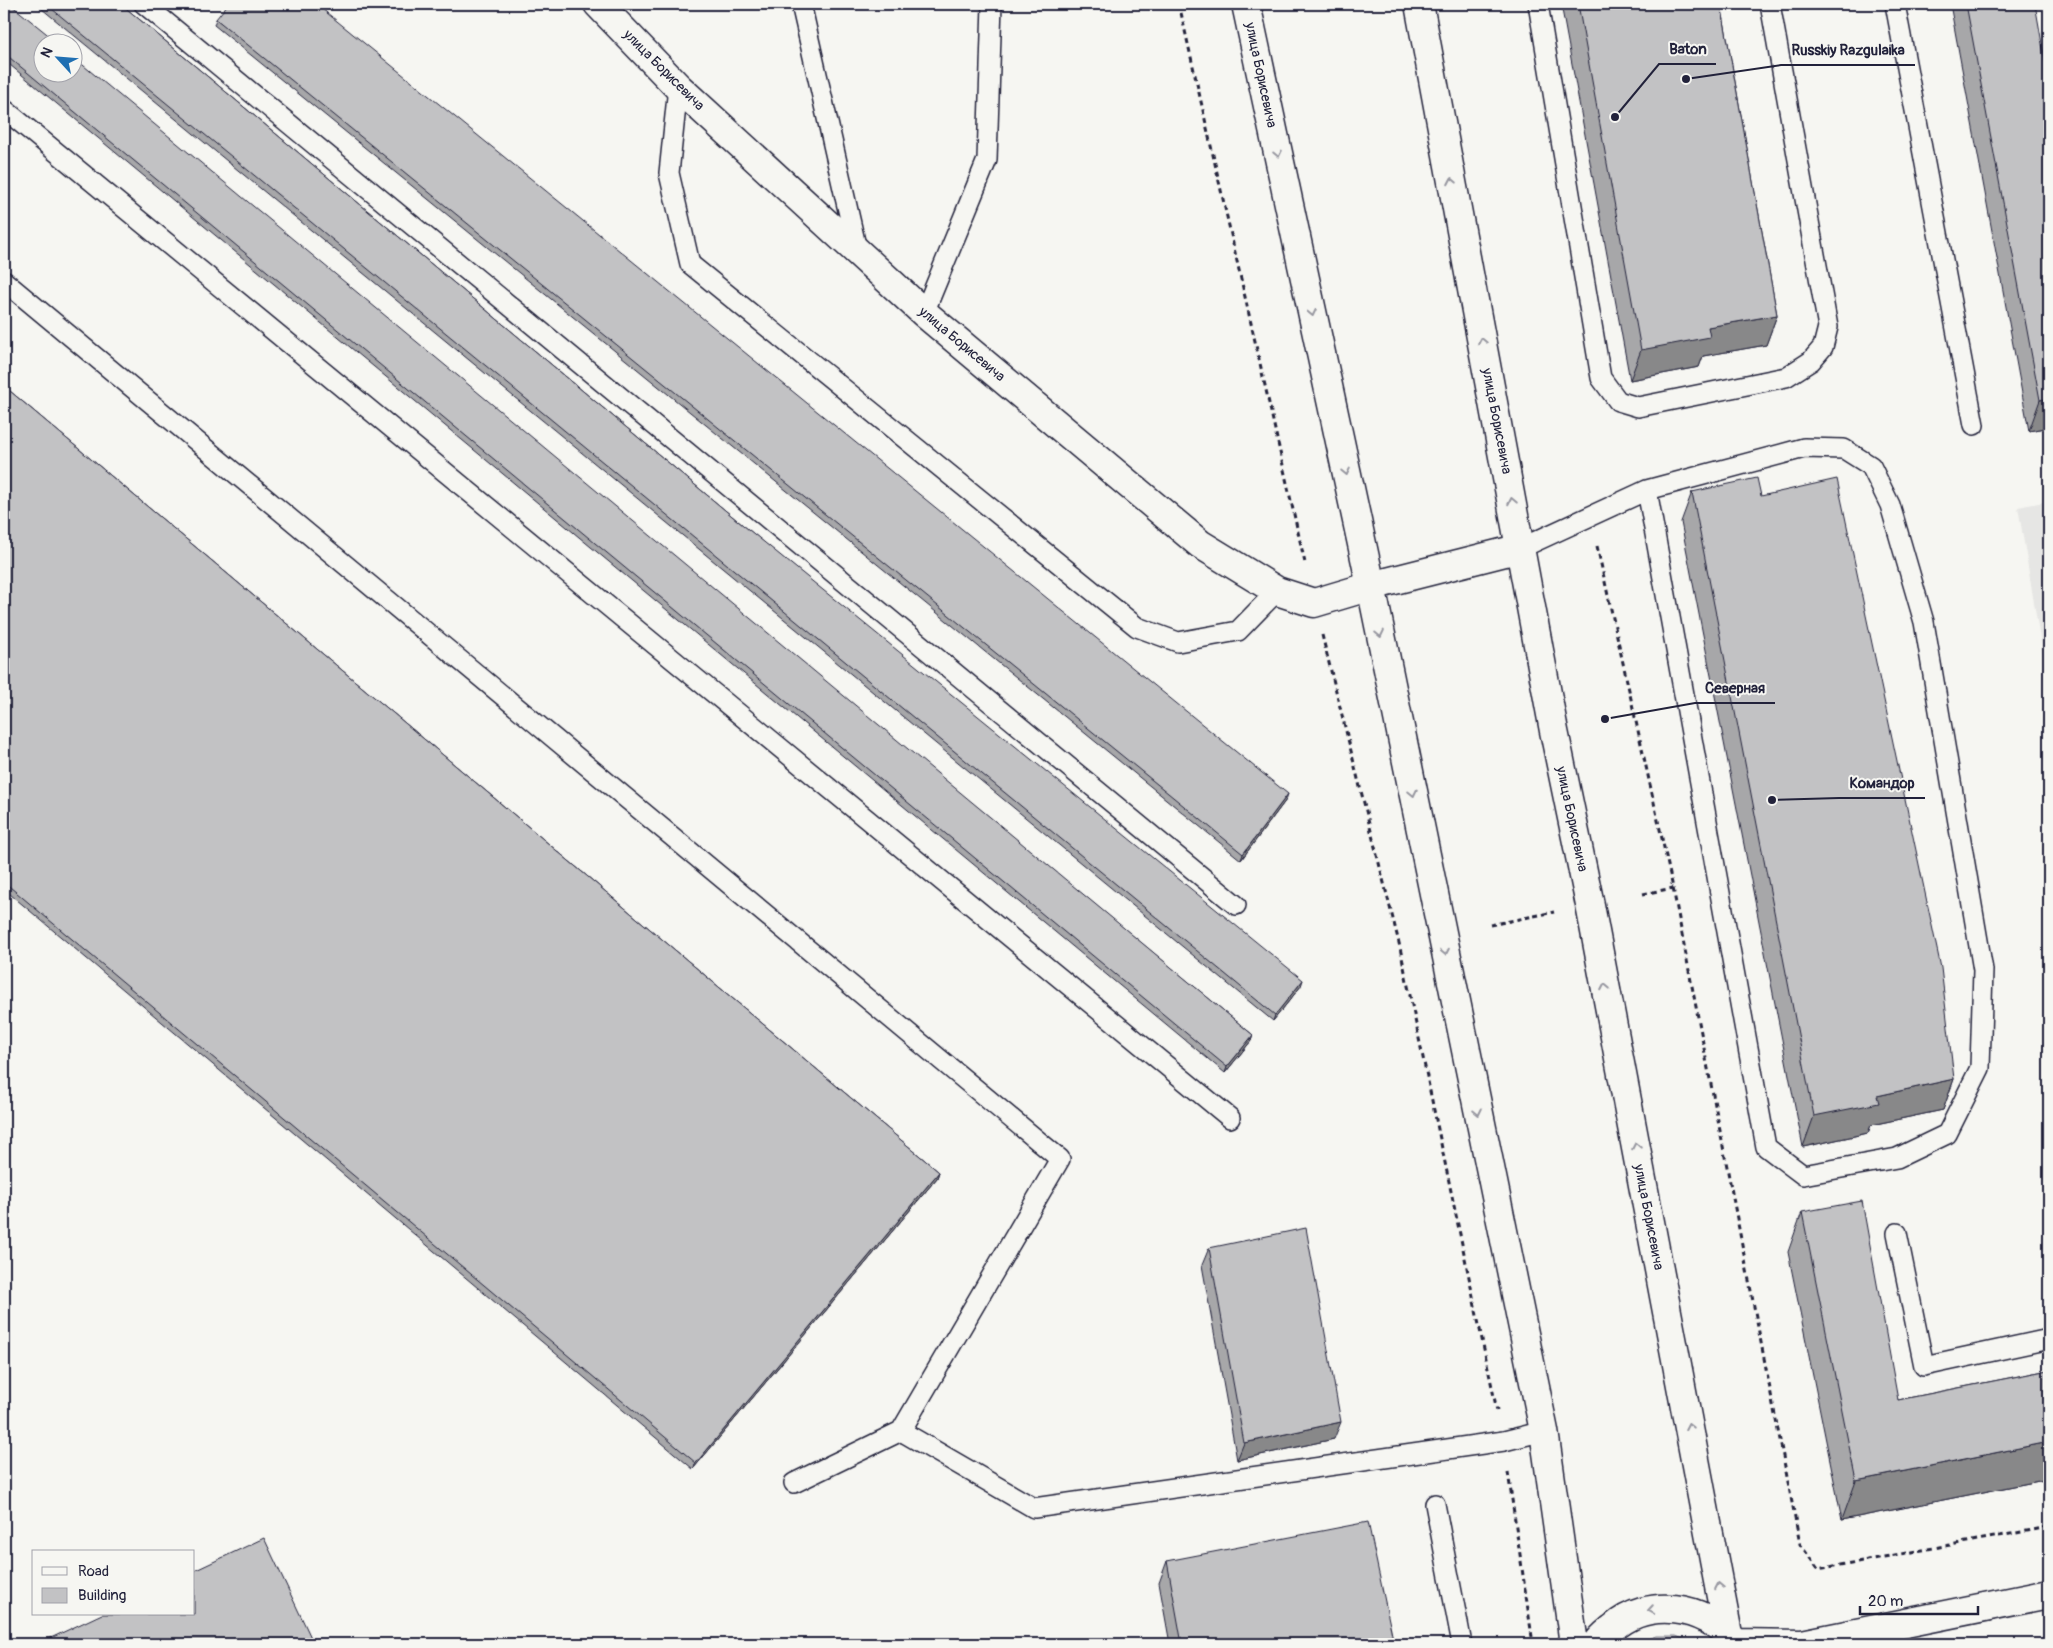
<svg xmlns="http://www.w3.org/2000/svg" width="2053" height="1648" viewBox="0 0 2053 1648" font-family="Pangolin,sans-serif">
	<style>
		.built { fill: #e6e6e4 }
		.green { fill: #d7d7d7; stroke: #7c7c89 }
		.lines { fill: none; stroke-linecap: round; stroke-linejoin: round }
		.service-casing { stroke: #22223b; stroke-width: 22 }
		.minor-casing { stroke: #22223b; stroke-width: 31 }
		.tertiary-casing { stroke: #22223b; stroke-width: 31 }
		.path { stroke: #22223b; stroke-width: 3; stroke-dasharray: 5 4; stroke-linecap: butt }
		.service { stroke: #f6f6f2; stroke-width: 19 }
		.minor { stroke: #f6f6f2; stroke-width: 28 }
		.tertiary { stroke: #f6f6f2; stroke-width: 28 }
		.wall { fill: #a7a7a9; stroke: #22223b }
		.shaded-wall { fill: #888889; stroke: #22223b }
		.building { fill: #c2c2c4; stroke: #22223b }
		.oneway { stroke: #9797a0 }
		.labels { text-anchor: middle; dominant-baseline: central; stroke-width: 4; stroke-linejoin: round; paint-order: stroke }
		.street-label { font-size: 14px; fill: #22223b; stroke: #f6f6f2 }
		.leader { fill: none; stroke: #22223b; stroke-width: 2 }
		.callout-dot { fill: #22223b; stroke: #f6f6f2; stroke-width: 2 }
		.callout-label { font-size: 15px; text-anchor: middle; font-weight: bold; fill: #22223b; stroke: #f6f6f2; stroke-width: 4; stroke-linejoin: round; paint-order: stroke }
	</style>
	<rect width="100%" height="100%" fill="#f6f6f2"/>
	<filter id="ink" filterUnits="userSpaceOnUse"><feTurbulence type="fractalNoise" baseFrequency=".02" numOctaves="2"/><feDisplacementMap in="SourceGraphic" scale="10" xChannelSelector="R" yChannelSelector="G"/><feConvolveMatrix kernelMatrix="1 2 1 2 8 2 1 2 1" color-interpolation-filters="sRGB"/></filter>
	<g filter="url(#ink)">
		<path class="built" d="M2049,501v192l-31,-186z"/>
		<path class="green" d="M1656,1636h20l19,8h-61z"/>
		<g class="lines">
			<defs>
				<path id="service" d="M144,4l1092,901
					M801,4l56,246
					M1538,4l63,374 17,23 20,6 148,-30 25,-16 12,-14 5,-20 -58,-323
					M1895,4l79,421
					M678,87l-9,86 21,91 447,363 41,15 60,-11 39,-40
					M4,109l1226,1009
					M4,281l1056,878 -159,272 -107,52
					M924,313l63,-153 5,-156
					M1521,548l126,-58 157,-42 40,1 27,17 19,39 34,117 59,348 -3,98 -33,66 -50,24 -94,17 -37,-28 -119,-657
					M1897,1233l27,133 125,-27
					M901,1431l133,77 470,-67 40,-10
					M1435,1504l27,140"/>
				<path id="minor" d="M598,4l80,83 246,226 276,231 77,47 37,12 57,-17 150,-38"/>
				<path id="tertiary" d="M1246,4l125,582 173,845 30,213
					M1419,4l135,727 36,174 138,729
					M1736,1643l66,1 247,-50
					M1597,1644c4,-7 10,-11 16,-16 35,-31 91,-23 120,12"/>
			</defs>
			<use href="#service" class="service-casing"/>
			<use href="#minor" class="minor-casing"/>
			<use href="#tertiary" class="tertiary-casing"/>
			<path class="path" d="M1179,4l126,559
				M1597,546l76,342 127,656 18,25 231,-42
				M1322,635l77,308 98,468
				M1643,894l30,-6
				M1490,925l64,-13
				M1508,1472l25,172"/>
			<use href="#service" class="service"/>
			<use href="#minor" class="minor"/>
			<use href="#tertiary" class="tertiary"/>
		</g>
		<path class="wall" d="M4,4l1249,1031 -2,6 -26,32 -1221,-1013z
			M36,4h85l617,517 563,465 -28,35z
			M1561,4h160l56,311 -11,30 -63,11 -4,11 -69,13z
			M1950,4h85l14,423 -20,4z
			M216,19l1070,781 -45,60 -1027,-835z
			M4,386l935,786 -2,6 -244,291 -689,-580z
			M1692,492l69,4 193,583 -11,31 -72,15 -3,8 -65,14 -122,-625z
			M1802,1212l96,188 151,-30v109l-207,41 -54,-268z
			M1209,1248l125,191 -97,21 -35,-195z
			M1167,1561l227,83h-224l-11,-61z"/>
		<path class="shaded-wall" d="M1777,315l-11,30 -63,11 -4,11 -69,13 11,-30 67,-23z
			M2049,398v29l-20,4 11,-31z
			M1288,794l-2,6 -45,60 2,-6z
			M1303,980l-2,6 -28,35 2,-6z
			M1253,1035l-2,6 -26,32 2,-6z
			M1954,1079l-11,31 -72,15 -3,8 -65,14 11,-31 63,-20z
			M939,1172l-2,6 -244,291 3,-6z
			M1341,1422l-7,17 -97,21 7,-17z
			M2049,1442v37l-207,41 14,-39z"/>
		<path class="building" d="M4,4h6l47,38h-15v30h30v-16l1181,979 -26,32 -1223,-1014z
			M46,4h75l617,517 565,459 -28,35z
			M228,4h88l972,790 -45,60 -1027,-835z
			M1578,4h143l56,311 -69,12 2,10 -69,13z
			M1966,4h69l14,79v315l-9,2z
			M4,386l935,786 -243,291 -692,-581z
			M1757,478l4,18 76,-17 104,489 13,111 -77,17 2,7 -65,13 -122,-624z
			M1862,1201l36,199 151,-30v72l-193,39 -54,-269z
			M1306,1228l35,194 -97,21 -35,-195z
			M1368,1522l26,122h-212l-15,-83z
			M264,1538l50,106h-276l64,-30h92v-43z"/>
		<defs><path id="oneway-chevron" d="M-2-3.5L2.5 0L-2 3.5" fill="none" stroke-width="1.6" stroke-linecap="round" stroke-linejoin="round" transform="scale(1.25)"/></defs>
		<g class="oneway">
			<use href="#oneway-chevron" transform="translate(1278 154) rotate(78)"/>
			<use href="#oneway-chevron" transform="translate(1452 181) rotate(-101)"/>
			<use href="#oneway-chevron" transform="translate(1312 313) rotate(78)"/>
			<use href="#oneway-chevron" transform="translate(1482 341) rotate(-101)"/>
			<use href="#oneway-chevron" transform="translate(1346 472) rotate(78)"/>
			<use href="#oneway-chevron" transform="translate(1512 501) rotate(-101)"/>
			<use href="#oneway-chevron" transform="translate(1380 634) rotate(78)"/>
			<use href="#oneway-chevron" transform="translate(1413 793) rotate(78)"/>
			<use href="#oneway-chevron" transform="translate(1445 952) rotate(79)"/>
			<use href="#oneway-chevron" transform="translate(1605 987) rotate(-101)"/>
			<use href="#oneway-chevron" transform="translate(1478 1112) rotate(78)"/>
			<use href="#oneway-chevron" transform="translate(1636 1146) rotate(-101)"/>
			<use href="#oneway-chevron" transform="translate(1689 1426) rotate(-101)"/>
			<use href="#oneway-chevron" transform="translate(1719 1586) rotate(-101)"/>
			<use href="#oneway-chevron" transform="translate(1651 1610) rotate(171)"/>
		</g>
	</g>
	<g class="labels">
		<g class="street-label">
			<text transform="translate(664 70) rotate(45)">улица Борисевича</text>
			<text transform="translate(1261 75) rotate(78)">улица Борисевича</text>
			<text transform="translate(962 344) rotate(40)">улица Борисевича</text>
			<text transform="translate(1497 421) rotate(79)">улица Борисевича</text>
			<text transform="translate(1572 819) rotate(78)">улица Борисевича</text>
			<text transform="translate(1649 1217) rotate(79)">улица Борисевича</text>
		</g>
	</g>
	<path class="leader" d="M1615 117L1659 64H1716M1686 79L1781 65H1915M1605 719L1695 703H1775M1772 800L1839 798H1925"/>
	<g class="callout-dot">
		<circle cx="1615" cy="117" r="5"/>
		<circle cx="1686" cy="79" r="5"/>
		<circle cx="1605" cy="719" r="5"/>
		<circle cx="1772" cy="800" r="5"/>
	</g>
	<g class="callout-label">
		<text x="1688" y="54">Baton</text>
		<text x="1848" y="55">Russkiy Razgulaika</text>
		<text x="1735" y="693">Северная</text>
		<text x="1882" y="788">Командор</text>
	</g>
	<rect width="2053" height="1648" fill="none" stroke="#f6f6f2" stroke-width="20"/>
	<rect x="10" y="10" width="2033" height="1628" fill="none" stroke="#22223b" stroke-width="2" filter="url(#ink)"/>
	<rect x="32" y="1550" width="162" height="65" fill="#f6f6f2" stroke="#a1a1a9"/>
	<rect x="42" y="1567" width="25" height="8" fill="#f6f6f2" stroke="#a1a1a9"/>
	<text x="78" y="1576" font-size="15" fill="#22223b">Road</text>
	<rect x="42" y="1588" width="25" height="15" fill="#c2c2c4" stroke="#a1a1a9"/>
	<text x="78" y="1600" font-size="15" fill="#22223b">Building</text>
	<g transform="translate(58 58) rotate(296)"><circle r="24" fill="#f6f6f2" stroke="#a1a1a9"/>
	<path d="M0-4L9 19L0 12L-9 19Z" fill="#1f6fb2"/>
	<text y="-8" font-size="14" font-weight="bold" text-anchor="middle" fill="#22223b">N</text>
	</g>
	<path d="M1860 1606v8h118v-8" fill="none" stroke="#22223b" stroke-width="2.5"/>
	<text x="1868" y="1606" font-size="15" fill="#22223b" stroke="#f6f6f2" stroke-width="4" paint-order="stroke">20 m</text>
</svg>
